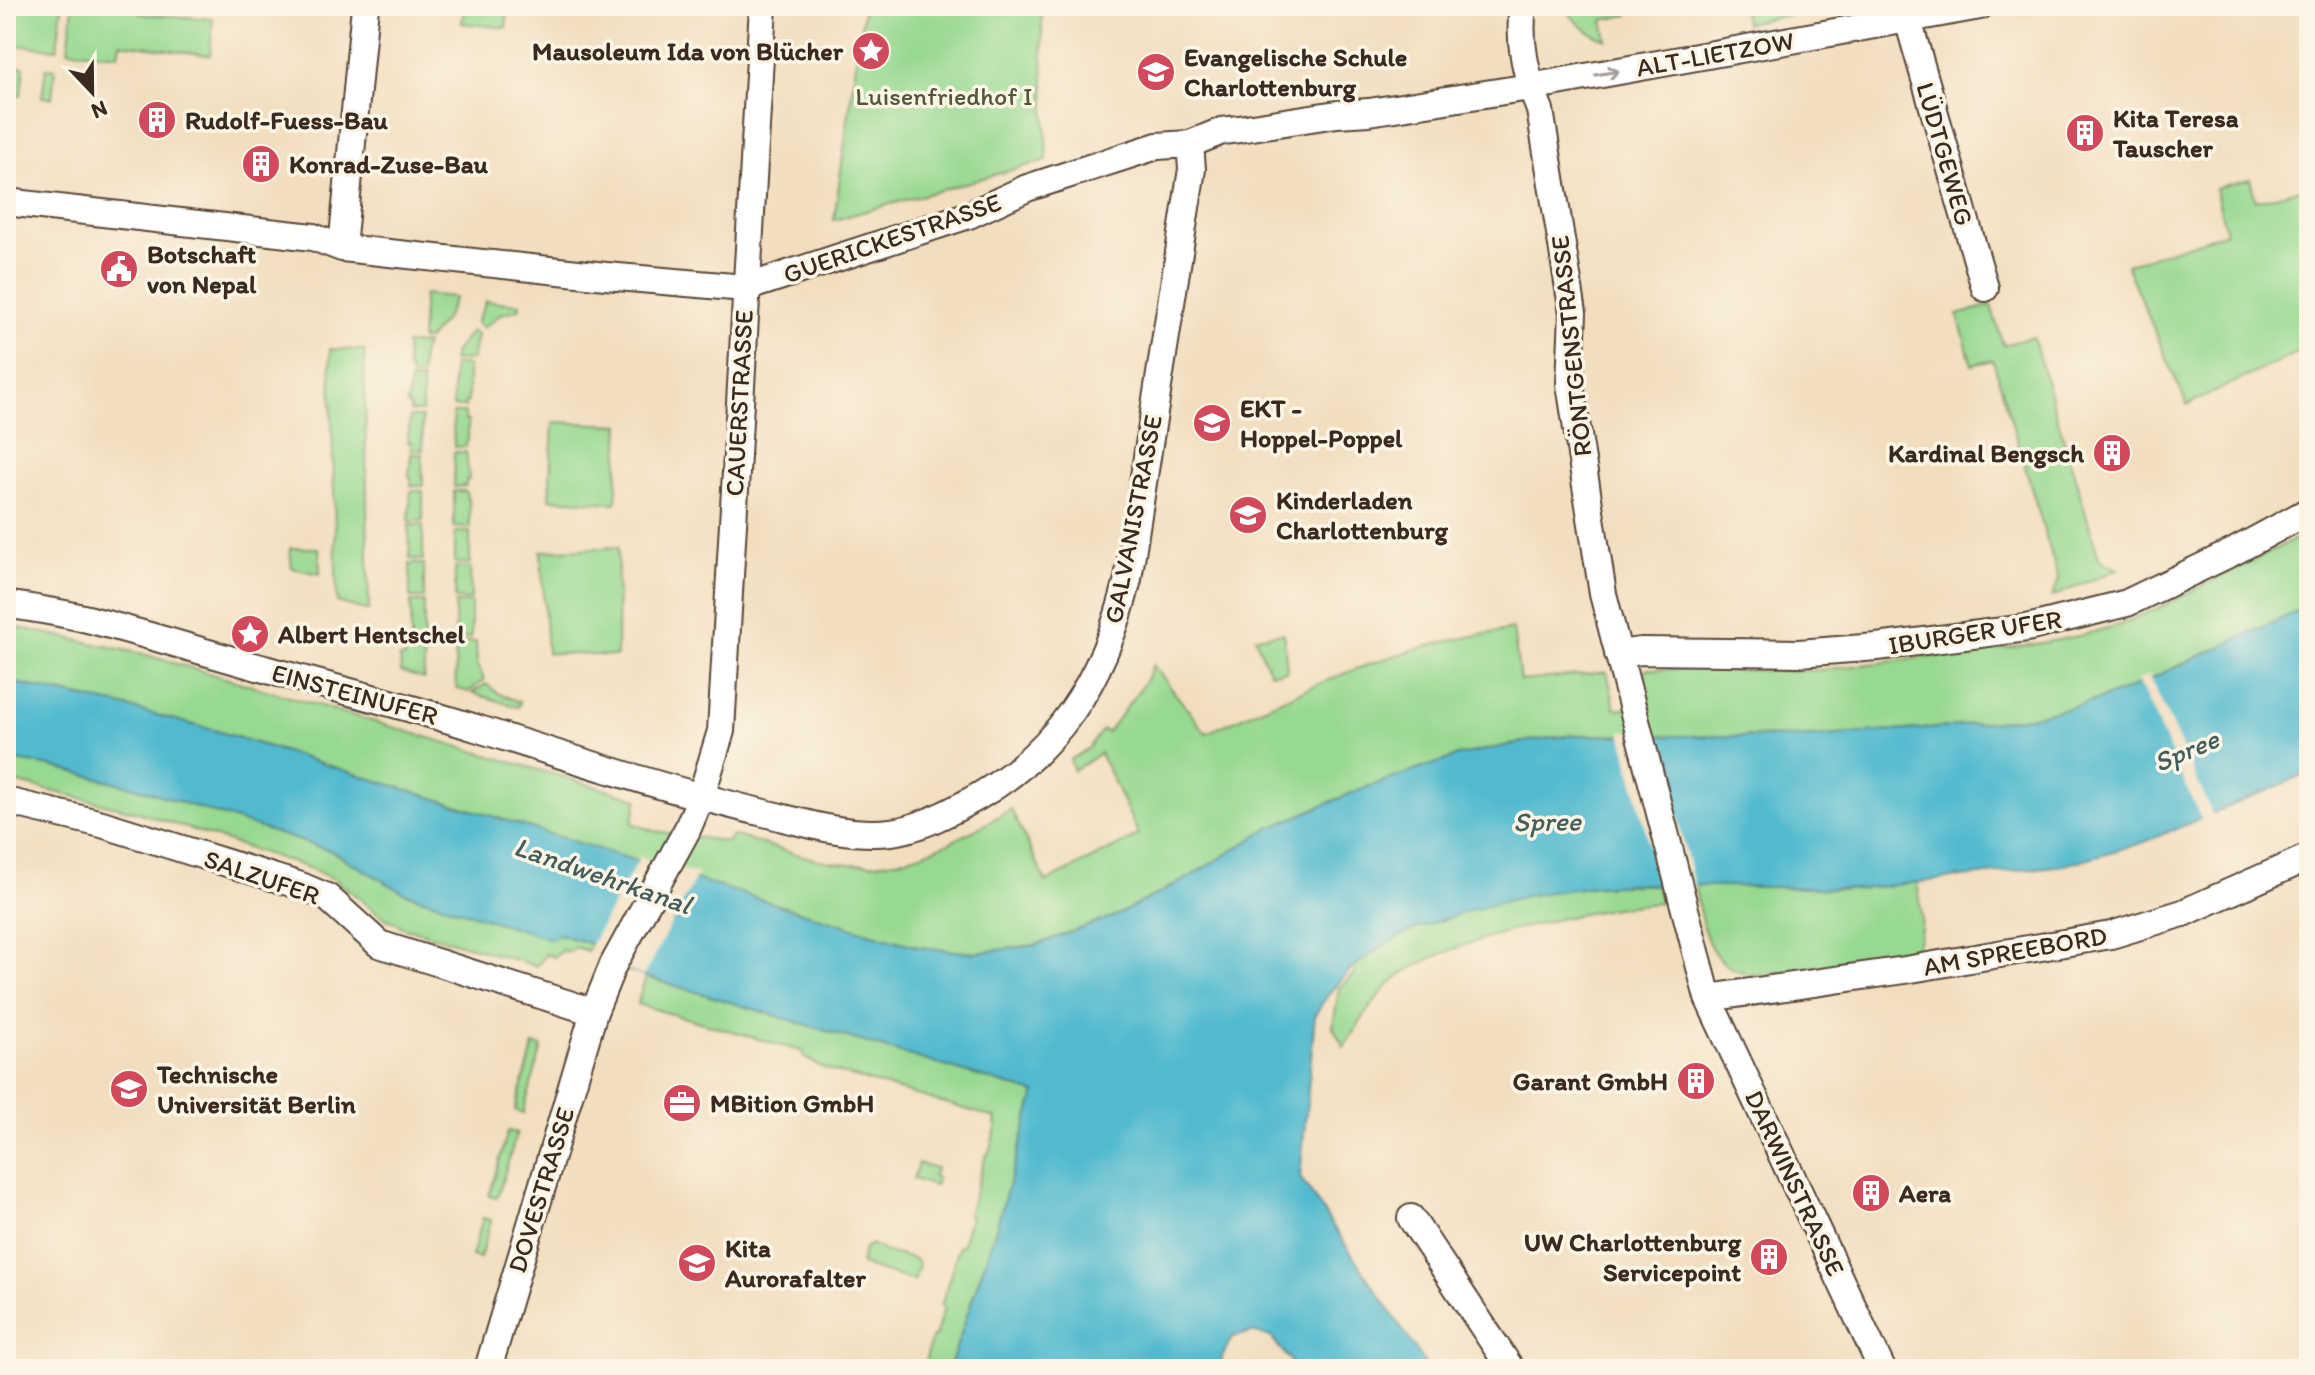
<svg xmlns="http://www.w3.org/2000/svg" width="2315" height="1375" viewBox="0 0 2315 1375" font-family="Itim,sans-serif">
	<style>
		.green { fill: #97d990; stroke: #698257; stroke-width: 2 }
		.water { fill: #51bacf; stroke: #467276; stroke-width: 2 }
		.pier { fill: #f2debf }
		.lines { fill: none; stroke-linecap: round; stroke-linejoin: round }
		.minor-casing { stroke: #564536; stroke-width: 30 }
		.minor { stroke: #fff; stroke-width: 26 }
		.oneway { stroke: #a79f9a }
		.labels { text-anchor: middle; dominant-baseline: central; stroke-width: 7; stroke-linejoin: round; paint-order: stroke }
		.poi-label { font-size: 26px; font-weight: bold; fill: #3b2a1e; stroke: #fcf5e5; text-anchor: start }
		.street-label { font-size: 26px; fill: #3b2a1e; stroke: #fcf5e5 }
		.park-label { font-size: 26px; fill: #52563a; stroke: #fcf5e5 }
		.water-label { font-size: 28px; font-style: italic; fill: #435c5c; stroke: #fcf5e5 }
	</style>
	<rect width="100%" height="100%" fill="#fcf5e5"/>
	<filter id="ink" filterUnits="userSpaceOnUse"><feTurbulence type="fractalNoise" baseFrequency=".0125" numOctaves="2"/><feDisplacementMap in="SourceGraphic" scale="16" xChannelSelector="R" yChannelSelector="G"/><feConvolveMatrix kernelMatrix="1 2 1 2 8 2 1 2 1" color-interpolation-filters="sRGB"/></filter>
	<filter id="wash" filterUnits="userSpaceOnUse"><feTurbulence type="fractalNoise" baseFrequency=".006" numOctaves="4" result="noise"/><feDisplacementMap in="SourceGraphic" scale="32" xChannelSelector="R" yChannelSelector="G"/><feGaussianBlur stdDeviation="1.8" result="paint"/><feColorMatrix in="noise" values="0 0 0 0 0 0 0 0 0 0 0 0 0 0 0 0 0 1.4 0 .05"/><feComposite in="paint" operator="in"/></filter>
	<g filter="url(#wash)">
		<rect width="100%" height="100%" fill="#f2debf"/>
		<path class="green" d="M7,6h55l-5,43 -51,-5z
			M73,6h67v8l73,5 -3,36 -90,-12 -2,12 -50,-5z
			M464,6h44l-2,22 -44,-5z
			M864,6h177l6,154 -213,60z
			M1565,6h62l1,9 -25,5 4,20c-18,-6 -33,-17 -42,-34z
			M1742,6h93l-90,17z
			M6,64l18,3 -3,28 -15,-2z
			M46,68l9,1 -3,29 -10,-1z
			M2250,179l6,22 53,-14v160l-122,58 -61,-140 100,-33 -11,-44z
			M424,294l31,3 -10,23 -17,19 -7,1z
			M486,301l34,3 -1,5 -18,5 -18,14 -7,-5z
			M1991,305l12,40 30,-8 67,224 18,8 -66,28 7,-17 -66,-220 -21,5 -14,-50z
			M471,331l6,4 -5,24 -19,2 2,-9z
			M406,344h20l-4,11 -1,21h-11l-1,-7h-2z
			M330,349l34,1 5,261 -32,-9z
			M453,365h15v37h-3v5h-12z
			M410,380h12v32h-12v-6l-3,-1z
			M453,413h12v8h3v20h-2v6h-12z
			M410,417h12l1,33h-12v-8h-3z
			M553,422l67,3 -4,78 -67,-4z
			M454,452h12l3,28h-3v6l-12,1z
			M411,454h11l1,32h-12v-8l-2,-1z
			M411,491h12v30h-14z
			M454,491h12l1,8 2,1 1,28 -16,-1z
			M409,525h14v35l-13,-1z
			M455,532h15v31h-15z
			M2309,532v74l-185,85 -43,14 -52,12 -80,10 -139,10 -236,-2 -45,6 -68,14 -100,34 -91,39 -84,51 -71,37 -79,29 -62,8 -55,-6 -40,-11 -662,-205 -98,-26 -113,-24v-56l137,29 495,145 -6,24 22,8 74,11 3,-6h5c37,10 76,26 114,28 59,4 113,-26 161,-55l35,73 93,-47 -39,-82 -26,18 -4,-11 19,-12 13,-18 6,2 38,-52 7,-15 53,68c76,-33 153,-71 234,-90 24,-6 49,-9 73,-14l7,52 87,-9 8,36 36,2 -7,-39 4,-2 162,2 221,-26 47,-9 41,-11 44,-19z
			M618,547l-1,109 -70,-3 -6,-102z
			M290,548h29l1,26 -28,-6z
			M410,564h14v34h-14z
			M455,567h15l1,33 -16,-1z
			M411,602h13v77l-23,-7 -1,-14h5l-1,-15 7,-1z
			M455,603h16v35h-16z
			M1284,633l3,38 -17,2 -15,-36z
			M455,642h21l1,21 7,17 -16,12 -12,-4z
			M486,684l11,9 23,9 -2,5 -46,-14z
			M6,760l40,5 92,23 193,63 74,42 146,46 8,-5 32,10 -4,7 -11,-4 -8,5 -6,-2 -7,7 -9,-3 -9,12 -132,-38 -22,-11 -48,-38 -29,-12 -168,-55 -132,-32z
			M1917,882c5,28 9,48 -5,73l-155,20c-53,-5 -53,-48 -63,-90l166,4z
			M1656,885l5,18c-63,3 -209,36 -260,72 -22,15 -42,49 -57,72l-11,-20 6,-39 16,-15 -2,-6c76,-62 207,-85 303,-82z
			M646,977l390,116 -41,139 -46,137h-16l-9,-3 8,-29h3l9,-29 -3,-2 18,-60h3l8,-30 -2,-1 18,-60h2l9,-30 -2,-1 1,-6 -173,-50 -20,-11 1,-5 -167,-48z
			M534,1045l8,2 -19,66 -8,-3z
			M508,1131l9,2 -20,65 -8,-2z
			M918,1163l18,5 -3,9 4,1 -2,8 -22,-7z
			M483,1218l8,2 -11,38 -8,-2z
			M872,1244l14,8 29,7 4,6 -5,16 -53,-16 3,-17z"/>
		<path class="water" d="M2309,606v167l-167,70 -78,22 -203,24 -225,-5 -43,2 -64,9 -54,14 -60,20 -33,17 -29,21 -24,26 -14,22 -15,162 129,192h-132l-26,-32 -19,-5 -20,5 -10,20 -1,12h-272l46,-137 40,-139 -389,-116 -33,-12 6,-12 -59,-19 -9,5 -146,-46 -74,-42 -193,-63 -92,-23 -40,-5v-79l113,24 98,26 662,205 40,11 55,6 62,-8 79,-29 71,-37 84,-51 91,-39 100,-34 68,-14 45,-6 236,2 139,-10 80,-10 52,-12 43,-14z"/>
		<path class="pier" d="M2149,675l65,143 -11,5 -65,-143z
			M1621,731h36l38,158h-35z
			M640,857l58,17 -55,102 -33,-13 4,-7 -25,-8z"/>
	</g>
	<g filter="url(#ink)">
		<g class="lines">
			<defs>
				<path id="minor" d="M1523,6c-5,37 3,70 17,104l33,203 -3,71 33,210 105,404 174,371
					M1908,20l77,268
					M6,202l307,35 29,11 264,28 139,12 224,-73 58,-27 130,-42 33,-2 32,-13 17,-2 98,-15 32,-2 161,-25 450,-81
					M342,248l23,-242
					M6,604c29,5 60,9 89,17 58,15 115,33 173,49 71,19 142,37 211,59 95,30 189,61 285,84 41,10 84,24 127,19 25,-3 49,-15 72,-27 94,-49 141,-125 165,-226l64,-410 -2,-25
					M1618,654l23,-3 158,2 78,-6 150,-19 100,-25 108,-52 74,-40
					M6,801l96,23 199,62 26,11 52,47 215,68
					M1708,998l197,-28 206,-35 72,-22 126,-56
					M1411,1218l100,151
					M488,1369l106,-357 19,-47 74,-135 14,-33 20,-66 42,-725"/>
			</defs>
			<use href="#minor" class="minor-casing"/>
			<use href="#minor" class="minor"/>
		</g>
		<defs><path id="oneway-shaft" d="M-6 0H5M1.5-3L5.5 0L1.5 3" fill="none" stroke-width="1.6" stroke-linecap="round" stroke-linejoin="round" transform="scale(2)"/></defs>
		<use class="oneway" href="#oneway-shaft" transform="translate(1607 73) rotate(-10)"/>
	</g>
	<defs>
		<symbol id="sight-disc" viewBox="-11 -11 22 22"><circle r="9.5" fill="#d1495b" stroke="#fcf5e5"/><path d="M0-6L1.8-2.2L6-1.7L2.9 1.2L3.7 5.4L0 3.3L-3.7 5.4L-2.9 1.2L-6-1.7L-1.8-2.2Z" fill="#fff"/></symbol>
		<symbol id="school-disc" viewBox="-11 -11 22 22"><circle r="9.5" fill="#d1495b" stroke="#fcf5e5"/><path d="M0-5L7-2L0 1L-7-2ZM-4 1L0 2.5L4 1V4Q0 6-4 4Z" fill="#fff"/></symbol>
		<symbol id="building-disc" viewBox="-11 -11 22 22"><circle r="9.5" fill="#d1495b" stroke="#fcf5e5"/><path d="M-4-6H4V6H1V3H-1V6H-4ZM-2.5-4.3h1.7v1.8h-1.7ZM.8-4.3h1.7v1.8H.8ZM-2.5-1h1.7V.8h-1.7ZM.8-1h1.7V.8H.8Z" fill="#fff"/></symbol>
		<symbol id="civic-disc" viewBox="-11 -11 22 22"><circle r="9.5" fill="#d1495b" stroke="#fcf5e5"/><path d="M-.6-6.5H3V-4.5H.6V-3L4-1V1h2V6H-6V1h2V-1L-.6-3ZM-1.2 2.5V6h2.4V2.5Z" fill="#fff"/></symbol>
		<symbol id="university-disc" viewBox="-11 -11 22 22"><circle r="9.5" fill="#d1495b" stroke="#fcf5e5"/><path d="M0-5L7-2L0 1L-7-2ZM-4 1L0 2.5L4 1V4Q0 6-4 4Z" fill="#fff"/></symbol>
		<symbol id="office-disc" viewBox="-11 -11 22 22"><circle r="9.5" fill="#d1495b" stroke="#fcf5e5"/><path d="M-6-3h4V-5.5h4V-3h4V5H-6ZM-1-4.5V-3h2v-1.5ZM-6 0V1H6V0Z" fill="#fff"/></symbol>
	</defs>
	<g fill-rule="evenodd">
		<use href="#sight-disc" x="849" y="29" width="44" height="44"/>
		<use href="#school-disc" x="1134" y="50" width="44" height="44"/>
		<use href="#building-disc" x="135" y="98" width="44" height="44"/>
		<use href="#building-disc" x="2063" y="111" width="44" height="44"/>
		<use href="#building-disc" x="239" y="142" width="44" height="44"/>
		<use href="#civic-disc" x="97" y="247" width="44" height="44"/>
		<use href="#school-disc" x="1190" y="401" width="44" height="44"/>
		<use href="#building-disc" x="2090" y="431" width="44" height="44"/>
		<use href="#school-disc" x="1226" y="493" width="44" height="44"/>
		<use href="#sight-disc" x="228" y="612" width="44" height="44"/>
		<use href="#building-disc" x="1674" y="1059" width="44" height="44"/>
		<use href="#university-disc" x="107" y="1067" width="44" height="44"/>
		<use href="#office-disc" x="660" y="1081" width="44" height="44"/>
		<use href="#building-disc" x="1849" y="1171" width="44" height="44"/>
		<use href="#building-disc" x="1747" y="1235" width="44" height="44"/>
		<use href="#school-disc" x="675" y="1241" width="44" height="44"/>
	</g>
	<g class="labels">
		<g class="poi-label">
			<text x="843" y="51" text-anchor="end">Mausoleum Ida von Blücher</text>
			<text x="1184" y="57">Evangelische Schule<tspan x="1184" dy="30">Charlottenburg</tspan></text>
			<text x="2113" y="118">Kita Teresa<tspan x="2113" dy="30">Tauscher</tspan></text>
			<text x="185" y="120">Rudolf-Fuess-Bau</text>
			<text x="289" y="164">Konrad-Zuse-Bau</text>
			<text x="147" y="254">Botschaft<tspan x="147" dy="30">von Nepal</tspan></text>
			<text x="1240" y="408">EKT -<tspan x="1240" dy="30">Hoppel-Poppel</tspan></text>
			<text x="2084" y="453" text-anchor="end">Kardinal Bengsch</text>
			<text x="1276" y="500">Kinderladen<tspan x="1276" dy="30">Charlottenburg</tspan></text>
			<text x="278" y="634">Albert Hentschel</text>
			<text x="157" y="1074">Technische<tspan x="157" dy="30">Universität Berlin</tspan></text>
			<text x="1668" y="1081" text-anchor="end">Garant GmbH</text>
			<text x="710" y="1103">MBition GmbH</text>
			<text x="1899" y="1193">Aera</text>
			<text x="1741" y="1242" text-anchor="end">UW Charlottenburg<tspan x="1741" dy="30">Servicepoint</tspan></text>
			<text x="725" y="1248">Kita<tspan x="725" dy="30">Aurorafalter</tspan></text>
		</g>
		<g class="street-label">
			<text transform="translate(1715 54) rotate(-10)">ALT-LIETZOW</text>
			<text transform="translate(1945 154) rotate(74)">LÜDTGEWEG</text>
			<text transform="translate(892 238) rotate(-19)">GUERICKESTRASSE</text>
			<text transform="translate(1571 346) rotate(-96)">RÖNTGENSTRASSE</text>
			<text transform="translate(739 403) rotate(-87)">CAUERSTRASSE</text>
			<text transform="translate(1133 519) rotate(-79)">GALVANISTRASSE</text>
			<text transform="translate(1975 632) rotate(-9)">IBURGER UFER</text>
			<text transform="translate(355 694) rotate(15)">EINSTEINUFER</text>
			<text transform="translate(262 877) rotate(19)">SALZUFER</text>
			<text transform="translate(2015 951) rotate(-10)">AM SPREEBORD</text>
			<text transform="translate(1795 1183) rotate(65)">DARWINSTRASSE</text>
			<text transform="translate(541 1190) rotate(-73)">DOVESTRASSE</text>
		</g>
		<g class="park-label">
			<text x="944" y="96">Luisenfriedhof I</text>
		</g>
		<g class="water-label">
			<text transform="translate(2186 750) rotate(-23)">Spree</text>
			<text transform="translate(1547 821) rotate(-1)">Spree</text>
			<text transform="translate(603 875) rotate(19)">Landwehrkanal</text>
		</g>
	</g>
	<rect width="2315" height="1375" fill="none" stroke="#fcf5e5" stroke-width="32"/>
	<g transform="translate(92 92) rotate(158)" stroke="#fcf5e5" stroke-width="6" paint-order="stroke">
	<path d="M0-6L14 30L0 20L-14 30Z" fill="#3b2a1e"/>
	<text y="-12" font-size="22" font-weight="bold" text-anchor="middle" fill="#3b2a1e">N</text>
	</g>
</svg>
